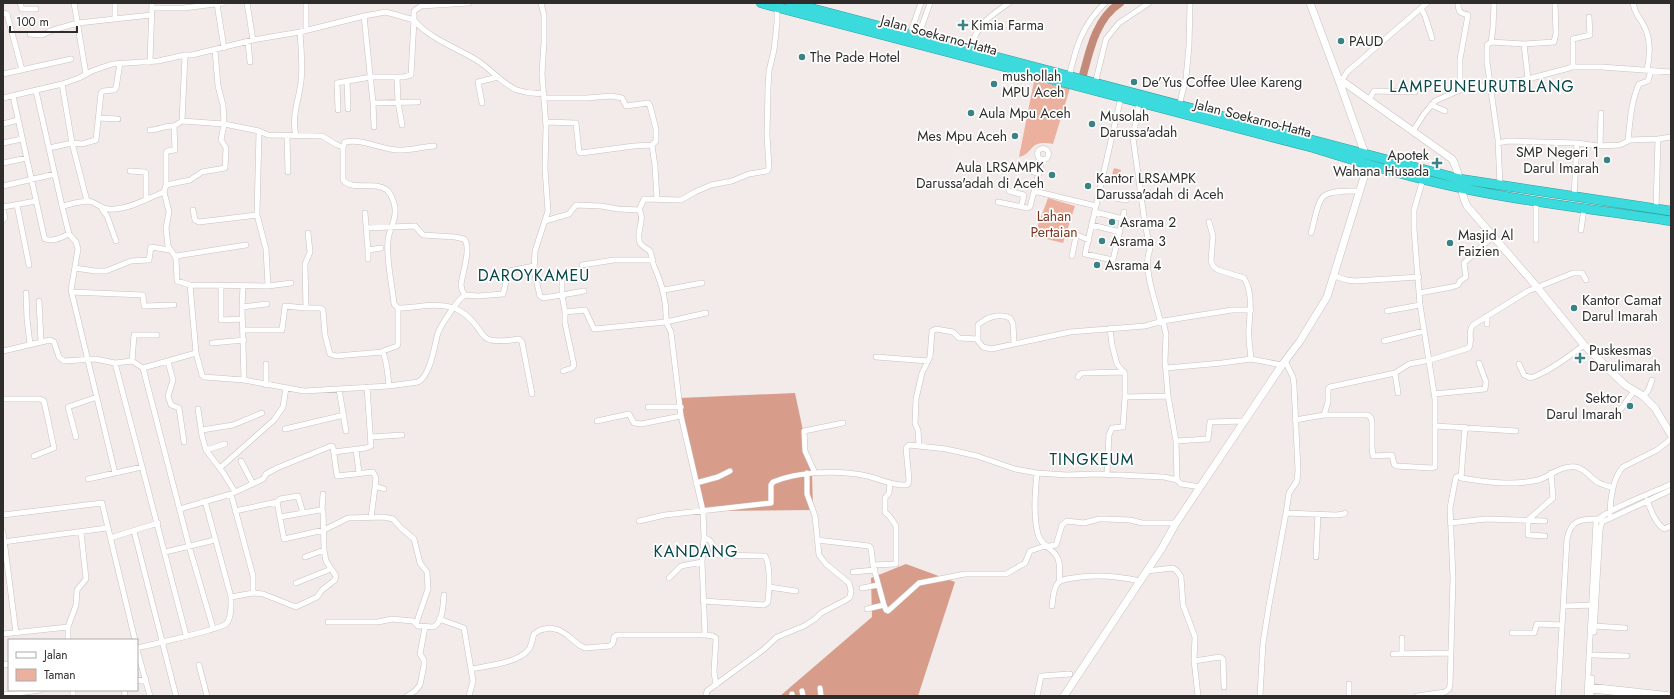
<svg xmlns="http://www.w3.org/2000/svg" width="1674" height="699" viewBox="0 0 1674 699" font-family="Jost,sans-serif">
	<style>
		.green { fill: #ecb09e }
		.forest { fill: #d79c8a }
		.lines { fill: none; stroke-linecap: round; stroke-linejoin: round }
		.river { stroke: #c48a79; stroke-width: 8 }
		.street-casing { stroke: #c8c1bf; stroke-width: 6 }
		.secondary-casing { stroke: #c8c1bf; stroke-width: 8 }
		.highway-casing { stroke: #379d9e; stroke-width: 10 }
		.street { stroke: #fff; stroke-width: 5 }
		.secondary { stroke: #fff; stroke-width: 7 }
		.highway { stroke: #3bdadc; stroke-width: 9 }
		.poi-dot { fill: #3a8384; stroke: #fff; stroke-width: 1.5 }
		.labels { text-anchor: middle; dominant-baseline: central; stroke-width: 3.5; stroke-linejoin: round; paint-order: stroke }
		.poi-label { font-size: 14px; fill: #2f2d2c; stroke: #fff; text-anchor: start }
		.street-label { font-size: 14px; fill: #2f2d2c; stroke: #fff }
		.park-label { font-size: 14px; fill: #7e3620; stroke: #fff }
		.quarter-label { font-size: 16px; letter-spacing: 1px; fill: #064849; stroke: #fff }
	</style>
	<rect width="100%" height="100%" fill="#f2ebe9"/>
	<path class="green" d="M1034,81l36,7 -17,56c-25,-5 -18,9 -34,13z
		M1114,168l7,2 -3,13 -8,-2z
		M1048,198l27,8 -12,37 -29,-7z"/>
	<path class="forest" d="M795,393l17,80 1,37 -110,1 -23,-113z
		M906,564l49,18 -37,114h-138l92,-79 -1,-39z"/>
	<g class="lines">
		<path class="river" d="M1082,79c7,-26 13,-60 38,-76"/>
		<defs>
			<path id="street" d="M20,3l2,6h14
				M74,3l12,71
				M115,3v16
				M247,3l6,37
				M469,3l-48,3 -7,5v9c14,18 45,29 64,41 14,9 24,23 39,29 9,3 18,4 27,3
				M541,3l3,12v27l-2,32 4,52 -1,43 3,42 -13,40 -1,20 6,25 3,2 19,-3 3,17 20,-2 9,19 72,-7 5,10 10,84 22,95 1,27 -2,24 3,73
				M1458,3c0,9 2,10 10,12l-8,44v31
				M1633,3c2,12 6,13 11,23 7,12 6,31 3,44
				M217,4l7,44
				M152,8h32l39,-5
				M1421,8l4,8 7,22
				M3,13l4,1 15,56
				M306,31v-28
				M30,34l12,1 11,-5 25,-7 73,-8
				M910,34l11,-31
				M918,37l12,-34
				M248,42l2,20
				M1491,42l2,-14 1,-25
				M1524,44l4,35
				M969,50c10,-27 18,-32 40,-47
				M185,55l-3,66 42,3 35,7 9,4 54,1 15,9 6,2v33c11,12 30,0 44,10 5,5 9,16 8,23 0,9 -6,17 -7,27 -2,20 4,43 6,64l4,4v36l-1,2 -14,5
				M150,62l2,-59
				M1573,67v-28l17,-4 -1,-18
				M3,74l68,-15
				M397,77l1,25 4,23
				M1069,77c7,-30 13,-52 36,-74
				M1342,80l5,-8 80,-69
				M347,81l1,28
				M62,84l10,59 15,58
				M1095,84l11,-45 13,-16 30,-20
				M36,91l26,115 7,28 7,8 2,7 -7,41 44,183
				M13,96l31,140 1,3c9,3 17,-2 24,-5
				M1121,97l-36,157 28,6 11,-48
				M3,98l59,-14 17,-6 13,-7 20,-7 46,-3 27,-6h7l61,-15 47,-8 64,-16 9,87 45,-1
				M544,98h43l24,-2 11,2 4,8 22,-3 2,3 6,23v12l-4,4
				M1369,100l5,-9 41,1
				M1139,102l-6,36 11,79 6,33c-8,16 6,53 10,70l3,1 3,13 -1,27 3,35 8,45 1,39
				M373,103l1,24
				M482,103l-4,-21 20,-5
				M1431,105l14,6
				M1179,106l7,-28 3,-32 1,-43
				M338,110l-1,-27 34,-6h32l8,-2 3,-55 -28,-8 -22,4
				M98,118l20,1
				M182,121l-8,5 1,24 -8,1 -1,2v32l-2,7 5,20 -3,16 2,18 8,12 1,23 13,4 6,68 6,22 2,2 40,3 60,11 85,-5 29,-4c13,-7 16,-36 20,-49 3,-8 20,-34 27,-38
				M546,122l30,1 3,29 2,1 53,-7 18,-1 3,21 2,33
				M3,124l15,-4
				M150,130c9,0 15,-5 24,-4
				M1413,131l11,-17 11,-13 25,-11 68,-11 45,-12h28l70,5
				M296,135c-5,-17 3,-36 5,-53 2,-17 0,-33 -1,-50
				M287,136l1,36
				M1658,139l13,-2
				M1628,141c2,-20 3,-39 11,-57l9,-3 3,-11
				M3,143l19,-4
				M1498,143l10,-2 69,2
				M1600,146l1,-33
				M343,147l2,-5c16,-4 34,7 52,8 12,1 24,-3 37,-4
				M49,148l23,-5 10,1 14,-4 5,-47 2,-2 11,-1 2,-2 4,-25
				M1037.5 154a5.5 5.5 0 1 1 11 0a5.5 5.5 0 1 1-11 0Z
				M3,163l24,-5
				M1025,169l14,5
				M130,171l15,1 1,1v25
				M166,185l24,-5 12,-8 23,-4 1,-20 -5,-8 3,-16 -1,-19 -5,-19 -3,-36
				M1500,185l-2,-45 -11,-78v-17l4,-3 33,2 30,-2 2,-9 -1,-30
				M3,186l52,-12
				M1009,191l15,4 -3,12
				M1034,191l62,15
				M1098,195l28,5
				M1574,196l3,-53 20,3 23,-1 10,-5 28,-1 -2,69
				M1536,201v39
				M998,202l29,6 3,-1 12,-47
				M17,205l12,60
				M62,206c8,-1 22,-7 30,-4 9,4 11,8 23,7 17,-1 33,-11 49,-17
				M3,207l33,-6
				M102,209l5,7 9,25
				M3,210l2,8 -2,2
				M193,210l2,10 4,2 58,-7
				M639,210l5,-11 37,1 14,-8 16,-7 21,-4 17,-7 18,-3 2,-3 -2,-33 1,-47 1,-17 5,-21 3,-27v-16
				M639,210c7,9 -4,23 1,33 2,4 7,5 10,8 2,5 2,11 4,15 8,19 13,35 12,56l40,-9
				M1095,212l28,7
				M365,213l3,37
				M545,221l24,-7 7,-9 25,1 17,3 21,1
				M1209,222l4,14 -2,25 2,5 5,4 26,8c9,15 6,33 5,49 -1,11 1,21 2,32
				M1092,225l28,7
				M366,228l49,-2 8,9 32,2 9,2c8,8 -2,35 -3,46l1,5 3,5 13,1 25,-2 6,-23 25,-5
				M1581,230l3,-22
				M1311,233c3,-9 6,-32 13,-37 8,-6 25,-5 35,-5
				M176,256l70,-11
				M1072,256l4,-20 1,-1 12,5
				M368,259v-9l13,-2
				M582,265l32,-5h39
				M75,268l20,3h11l25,-10 18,-1 2,-13 19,3
				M1334,276l13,4 8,1 64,-4
				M562,279v16l22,-4
				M190,285l78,1 -2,-37 -9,-34 2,-84
				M221,286v34l21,-1
				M243,286l-1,21 2,73
				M268,286l23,-3
				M664,290l38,-7
				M71,292l72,3 1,11 30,-1
				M26,293l1,26 3,25
				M1419,293l33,-6 6,-2 2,-4 6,-4 -2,-14 28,-26
				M39,301l2,40
				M242,307l25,-3
				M306,308l-1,-44 5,-12 -2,-19
				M398,308c19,0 37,-6 56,0 9,3 18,12 24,20 3,4 5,9 10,11 9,4 22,1 31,0l3,3 10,52
				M1387,311l33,-6
				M1487,316v8
				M243,330h39l3,-24 21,2h15l2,2 2,25 5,19 6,2 47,-4c4,10 5,22 6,34
				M1384,341l40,-10
				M212,343l32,-3
				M1014,343l-1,-19 -3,-6c-11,-5 -23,-1 -32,7v16l5,6 8,2 79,-17 75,-6 18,-5 69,-11h19
				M3,351l47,-11 4,2 5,15 5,4 31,-2 20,4 17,-2 11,7 53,-15
				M876,357l52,4
				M132,361l2,-26h23
				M168,362l5,18 -5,16 3,9 8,3 5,34
				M115,363l71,272
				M266,364v21
				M1519,364l5,11 7,3c20,-8 36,-20 53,-33
				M143,368l46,178 24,82
				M1166,368l56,-5 29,-4 31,6
				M563,371l9,-3 2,-3 -9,-42v-11
				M1395,373l3,20
				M1078,377l2,-3 3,-1 41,-1
				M339,389l7,42
				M1434,394l51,-5 1,-7 -7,-19
				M1643,396l5,-5 4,-11
				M1125,397l43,-1
				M3,399h37l4,2 10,47 -20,8
				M648,407h33
				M198,409l4,27 4,14 18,24 11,18
				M1621,409l13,-18
				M1324,415l4,-13v-13l2,-2 65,-14 14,-9 21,-4 39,-12c4,-8 -2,-16 4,-23l55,-34 45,-18h9l4,7
				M1295,420l29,-5h44l3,3 1,4v25l1,9 19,-1 2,9 2,2 36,2 3,-1v-68l-15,-94 -6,-76v-19l9,-31
				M597,421l32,-7 5,9 7,1 40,-8
				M1436,426l80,5
				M285,429l59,-14
				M202,430l31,-5 29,-12
				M76,437l-8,-30 29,-10
				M371,437l31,-2
				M1176,441l32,-2 2,-17 34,-1
				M919,445l-1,-15 -3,-6 1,-25 6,-26 8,-16 2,-26 4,-2 17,3 6,6 19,1
				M206,450l19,-6
				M356,450l3,23
				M334,452l32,-4 5,-2 -4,-59
				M241,461l12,23
				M220,468l54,-48 9,-13 3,-19
				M815,473l-10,-22 -1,-20 39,-8
				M1037,473c-2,19 -4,42 1,61 2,10 12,13 18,21 5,7 4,18 3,27
				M1107,474l2,-39 3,-7 11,-1 2,-30v-23l-8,-10 -5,-19 -2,-17
				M1461,478l4,-51
				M88,479l54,-12
				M696,483l22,-6 12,-6
				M231,494l32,-15 3,-5 11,-6 54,-22 2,1 4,29 36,-4 3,6 -1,8 9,3
				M1647,500c4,10 8,23 17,29l7,-3
				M277,502l3,-3 18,-3 5,17
				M180,509l51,-15 22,82v17
				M322,510l1,-16
				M235,511l42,-9 7,37 40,-9 24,-12 36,-1 9,2 8,9 13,11 6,24 7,9 1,17 -12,35
				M1286,513l50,2 8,-1 1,-1
				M1610,514c0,-14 3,-37 13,-47l34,-17 14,-11
				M3,515l99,-12 33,137
				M371,518l4,-31
				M639,521l26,-6 106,-12v-18l2,-3c26,-11 66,-12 94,-6 13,3 25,10 39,9l2,-1 1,-4 -3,-32 3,-3 37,4 31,7 38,13 22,4 30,2 30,-1 67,3 13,3 4,4 20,3
				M1450,523l36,-4 59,2
				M134,531l42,165
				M3,532l13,101
				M1545,536l-17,-1v-15l25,-22 -2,-25
				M110,538l48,-15
				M817,540l52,6 2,2 2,17 11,40 -17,4
				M3,542l104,-14
				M165,552l50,-12
				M305,557l19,-7
				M1316,557l2,-43
				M873,565l23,-1v-38l-6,-9 -5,-5v-14l4,-5 1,-10
				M1147,571l26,-3 4,3 4,6 2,28 12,32 -1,23 4,36
				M853,572l22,-2
				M669,578l12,-12 21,-4
				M296,583l35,-14
				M769,587l27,4
				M862,588l16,-3
				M231,597l22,-4 10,1 33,13 21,-10 5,-7 13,-10 1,-4 -10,-15 -2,-11 -1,-39 -3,-1 -40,7
				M703,601l61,4 4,-3c1,-11 3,-37 -3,-46l-50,-1c-5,-8 1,-14 -11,-17
				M884,605l2,5 2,1 31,-28 46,-9h41l19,-11 5,-12 12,-4 14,-2 6,-20 5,-4 17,2 15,-4h7l24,1 12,3h34
				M1052,606c1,-7 1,-18 6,-23 4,-4 10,-4 15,-5 24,-4 44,-2 67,3
				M1564,606l31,-1
				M439,619l25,9 9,53 -4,15
				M328,622h50l14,-3 10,1 11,1 5,5 15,1c10,-4 10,-23 11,-32
				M1594,626l31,2
				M1594,632l6,-102 2,-8 69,-32
				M1512,633h22l3,-9 25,1
				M3,634l65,-7
				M68,640v-13l8,-22 1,-15 9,-11 -5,-47
				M137,648c13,-3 83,-19 89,-24 6,-6 5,-20 5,-27l-26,-96
				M137,650l13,46
				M1393,654l57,-1
				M1402,654v-16
				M1593,655l34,1
				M1194,661l26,-4 3,2 1,28
				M3,665l6,-1
				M199,665l8,31
				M471,669c16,-3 48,-6 58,-20 3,-4 3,-10 5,-15l6,-4 10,-2 9,2 8,5 12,10 6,3 25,-2 3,-3 1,-6 3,-2h88l8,1 3,2 -2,34 2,13
				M137,681l9,-2
				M1589,686l82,9
				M820,688l1,8
				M73,690v6
				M124,690l1,6
				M1590,690l63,6
				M802,691l1,5
				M792,694v2
				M3,695l37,-5
				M407,696l8,-5 5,-6 4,-20v-5l-4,-6 5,-27
				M706,696l1,-5 56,-41 14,-13 27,-11 11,-7 6,-6 25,-13 4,-3 1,-6 -2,-8 -23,-19 -7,-9 -4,-39 -8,-22v-21
				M1037,696l4,-20 29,-2
				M1260,696l3,-53 6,-38 17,-92 3,-20 8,-12 1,-10 -4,-86 -1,-8 -8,-16
				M1349,696v-12
				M1417,696l28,-4 4,-3 1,-4 3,-107 -3,-70 6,-31 3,-1 2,2c25,4 52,8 77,2 13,-4 23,-15 38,-13 10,2 14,11 23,16 4,2 10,3 14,5
				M1558,696l9,-157c4,-19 13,-20 30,-20
				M1587,696l9,-174c6,-11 61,-31 75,-38
				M1591,696l1,-18"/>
			<path id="secondary" d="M1310,3l28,75 27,76
				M1338,78l114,81c9,14 7,32 15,47l70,81 47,58 41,40 18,11 12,12 16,27
				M1064,696l98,-148 14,-25 106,-158 18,-24 27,-44 41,-133"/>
			<path id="highway" d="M761,3l553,145c48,15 97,30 147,40 69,15 140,22 210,33
				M791,3l669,176 211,32"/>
		</defs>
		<use href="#street" class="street-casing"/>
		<use href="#secondary" class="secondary-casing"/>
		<use href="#highway" class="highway-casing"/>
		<use href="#street" class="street"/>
		<use href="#secondary" class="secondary"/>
		<use href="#highway" class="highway"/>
	</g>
	<g class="poi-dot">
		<path d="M961 19h4v4h4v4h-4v4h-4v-4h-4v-4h4z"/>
		<circle cx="1341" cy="41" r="4"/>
		<circle cx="802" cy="57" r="4"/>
		<circle cx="1134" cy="82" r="4"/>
		<circle cx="994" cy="84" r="4"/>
		<circle cx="971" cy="113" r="4"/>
		<circle cx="1092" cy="124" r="4"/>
		<circle cx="1015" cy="136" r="4"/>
		<circle cx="1607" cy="160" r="4"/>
		<path d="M1435 157h4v4h4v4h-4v4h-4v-4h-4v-4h4z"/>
		<circle cx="1052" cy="175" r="4"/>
		<circle cx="1088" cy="186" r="4"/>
		<circle cx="1112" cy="222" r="4"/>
		<circle cx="1102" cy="241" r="4"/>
		<circle cx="1450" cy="243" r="4"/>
		<circle cx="1097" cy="265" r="4"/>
		<circle cx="1574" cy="308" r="4"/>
		<path d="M1578 352h4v4h4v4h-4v4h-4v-4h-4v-4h4z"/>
		<circle cx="1630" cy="406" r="4"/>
	</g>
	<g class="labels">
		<g class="poi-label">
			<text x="971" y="25">Kimia Farma</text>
			<text x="1349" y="41">PAUD</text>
			<text x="810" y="57">The Pade Hotel</text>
			<text x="1002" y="76">mushollah<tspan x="1002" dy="16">MPU Aceh</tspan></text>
			<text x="1142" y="82">De’Yus Coffee Ulee Kareng</text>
			<text x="979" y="113">Aula Mpu Aceh</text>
			<text x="1100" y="116">Musolah<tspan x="1100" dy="16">Darussa'adah</tspan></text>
			<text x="1007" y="136" text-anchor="end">Mes Mpu Aceh</text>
			<text x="1599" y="152" text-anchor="end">SMP Negeri 1<tspan x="1599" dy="16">Darul Imarah</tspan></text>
			<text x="1429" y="155" text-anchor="end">Apotek<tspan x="1429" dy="16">Wahana Husada</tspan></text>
			<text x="1044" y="167" text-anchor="end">Aula LRSAMPK<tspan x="1044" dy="16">Darussa'adah di Aceh</tspan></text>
			<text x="1096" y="178">Kantor LRSAMPK<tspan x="1096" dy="16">Darussa'adah di Aceh</tspan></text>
			<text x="1120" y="222">Asrama 2</text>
			<text x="1458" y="235">Masjid Al<tspan x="1458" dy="16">Faizien</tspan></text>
			<text x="1110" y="241">Asrama 3</text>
			<text x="1105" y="265">Asrama 4</text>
			<text x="1582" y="300">Kantor Camat<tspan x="1582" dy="16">Darul Imarah</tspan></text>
			<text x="1589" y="350">Puskesmas<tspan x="1589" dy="16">Darulimarah</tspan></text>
			<text x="1622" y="398" text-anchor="end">Sektor<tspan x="1622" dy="16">Darul Imarah</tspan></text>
		</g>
		<g class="street-label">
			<text transform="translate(939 35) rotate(15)">Jalan Soekarno-Hatta</text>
			<text transform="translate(1253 118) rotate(14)">Jalan Soekarno-Hatta</text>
		</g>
		<g class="park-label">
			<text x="1054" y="216">Lahan<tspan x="1054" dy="16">Pertaian</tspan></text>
		</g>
		<g class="quarter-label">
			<text x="1482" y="86">LAMPEUNEURUTBLANG</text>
			<text x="534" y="275">DAROYKAMEU</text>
			<text x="1092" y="459">TINGKEUM</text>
			<text x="696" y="551">KANDANG</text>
		</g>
	</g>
	<rect width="1674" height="699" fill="none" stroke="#2f2d2c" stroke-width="8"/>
	<rect x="8" y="639" width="130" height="52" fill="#ffffff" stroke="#acabab"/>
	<rect x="16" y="652" width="20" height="6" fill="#ffffff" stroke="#acabab"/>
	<text x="44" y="659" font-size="12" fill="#2f2d2c">Jalan</text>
	<rect x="16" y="669" width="20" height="12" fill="#ecb09e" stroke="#acabab"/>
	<text x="44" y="679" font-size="12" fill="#2f2d2c">Taman</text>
	<path d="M10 26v6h67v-6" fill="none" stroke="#2f2d2c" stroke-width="2"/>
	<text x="16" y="26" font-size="12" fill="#2f2d2c" stroke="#ffffff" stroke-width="3" paint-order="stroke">100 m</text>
</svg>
